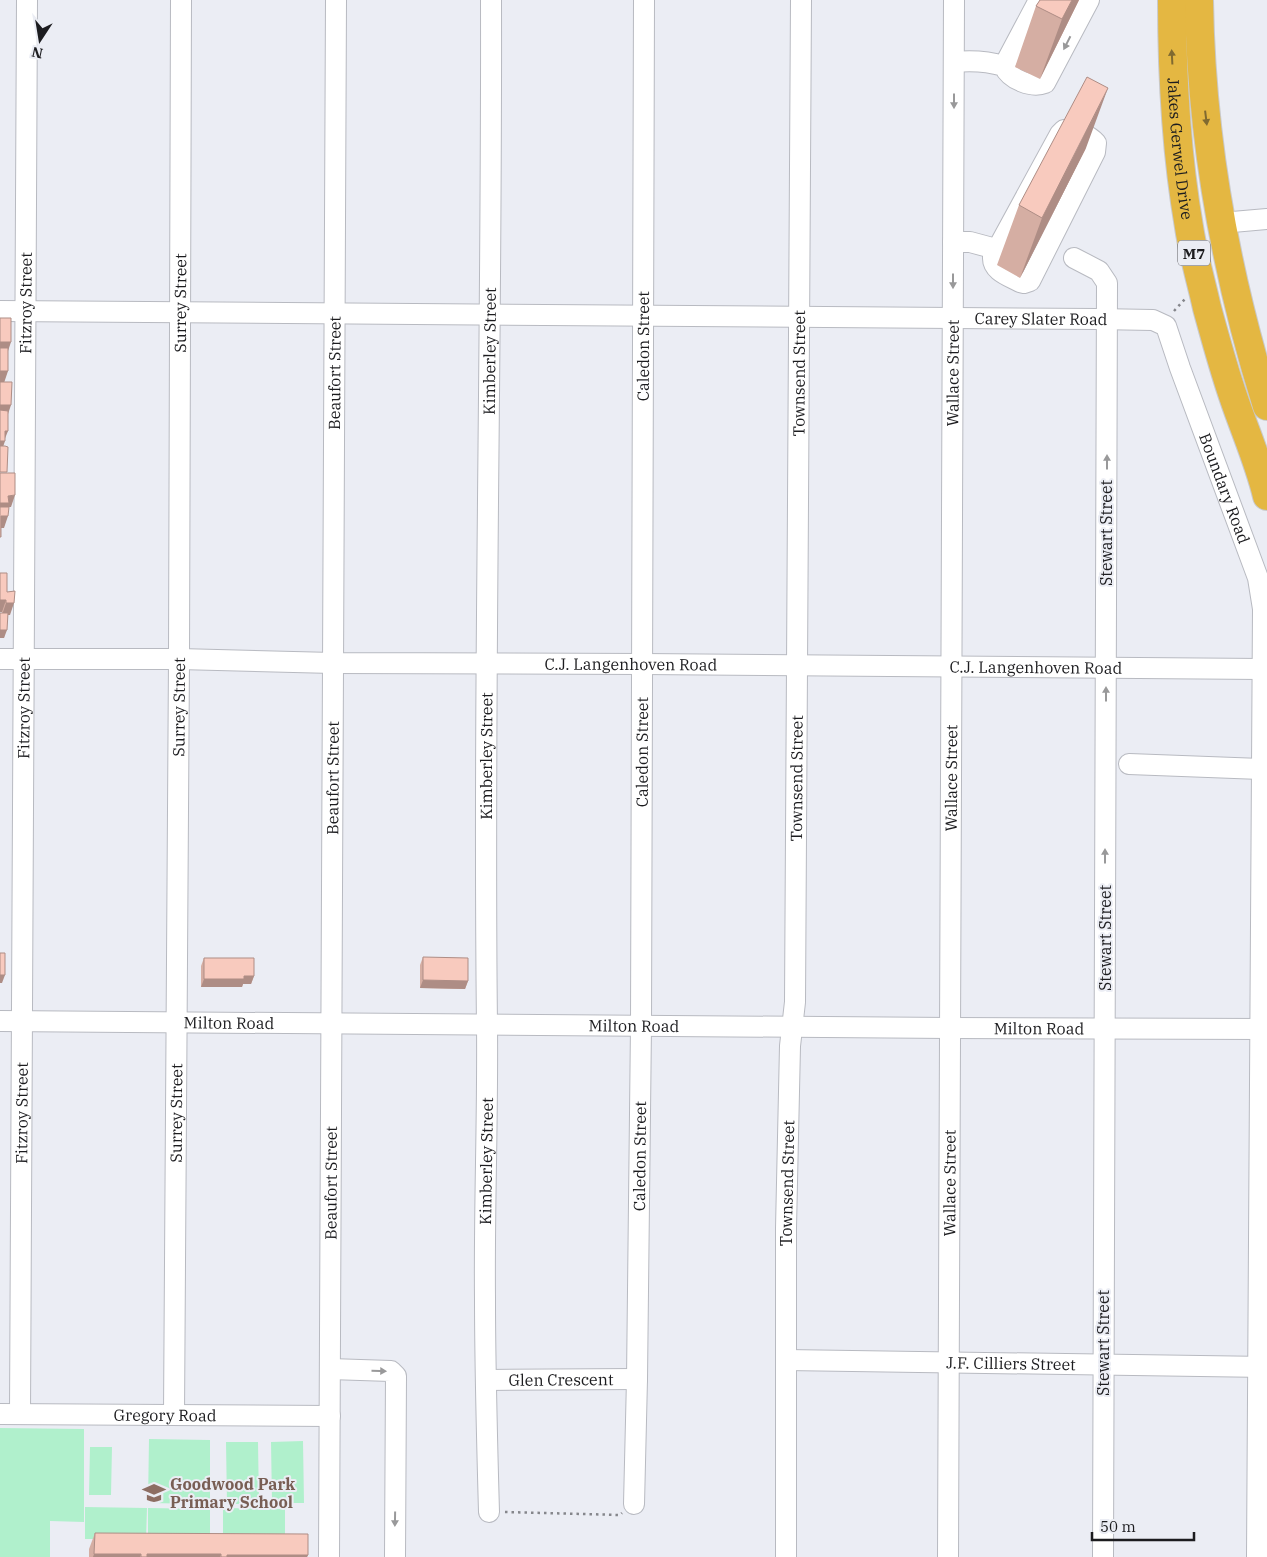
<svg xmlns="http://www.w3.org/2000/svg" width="1267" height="1557" viewBox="0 0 1267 1557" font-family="'IBM Plex Serif',serif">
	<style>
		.green { fill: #b0f0cc }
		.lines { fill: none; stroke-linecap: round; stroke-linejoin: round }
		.minor-casing { stroke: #b8bac1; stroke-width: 22 }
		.highway-casing { stroke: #c9c9c9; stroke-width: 30 }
		.path { stroke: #85868b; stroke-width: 2.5; stroke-dasharray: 2.5 4; stroke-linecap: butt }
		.minor { stroke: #fff; stroke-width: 20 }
		.highway { stroke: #e4b742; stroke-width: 28 }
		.wall { fill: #d5aea3 }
		.shaded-wall { fill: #ae8d85 }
		.building { fill: #f8cabe; stroke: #ae8d85 }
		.oneway { fill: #99999a }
		.oneway2 { fill: #806a30 }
		.labels { text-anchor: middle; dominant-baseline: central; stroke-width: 4; stroke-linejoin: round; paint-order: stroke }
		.shield { fill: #ebedf4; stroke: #5a5b5f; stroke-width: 1 }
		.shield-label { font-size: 15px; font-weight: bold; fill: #1c1c1f }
		.street-label { font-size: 16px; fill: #1c1c1f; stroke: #ebedf4 }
		.education-label { font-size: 16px; font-weight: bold; fill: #785e54; stroke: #ebedf4; text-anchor: start }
	</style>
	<rect width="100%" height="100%" fill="#ebedf4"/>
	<path class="green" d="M0,1428l84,1v93l-34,-1v36h-50z
		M149,1439l61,1v64l-62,-1z
		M303,1441l1,62h-32l-1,-61z
		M258,1442l1,62h-32l-1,-62z
		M90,1447h22l-1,48h-22z
		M85,1507l62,1 -1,31h-61z
		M148,1508l62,1v31l-62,-1z
		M223,1508l62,1v31l-62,-1z"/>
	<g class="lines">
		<defs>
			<g id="minor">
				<path d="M954,62c18,-2 33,-1 50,4 6,14 28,22 41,17l44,-83"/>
				<path d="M1004,66l35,-66"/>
				<path d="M1064,130c11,-1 25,5 32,13l-1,9 -65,129 -6,2 -4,-1c-11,-6 -28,-11 -27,-25l67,-123z"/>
				<path d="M1221,223l46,-4"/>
				<path d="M953,242h17l26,7"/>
				<path d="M1074,258l25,13 8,12 -4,1274"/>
				<path id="s1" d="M0,311l1097,8 56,1 13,6 14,42 78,210 5,31 -6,948"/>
				<path id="s2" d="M0,659h179l154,4 310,1 619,5"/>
				<path d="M1129,764l132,5"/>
				<path id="s3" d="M0,1021l950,7 317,1"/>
				<path id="s4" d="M786,1360l481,7"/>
				<path d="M330,1369l61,2 5,5 -1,181"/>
				<path id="s5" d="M486,1380l151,-1"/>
				<path id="s6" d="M0,1414l330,2"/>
				<path id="s7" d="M20,1414l7,-1414"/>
				<path id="s8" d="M174,1415l5,-756 2,-659"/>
				<path id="s9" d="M634,1504l3,-125 4,-354 3,-1025"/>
				<path id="s10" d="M489,1512c-2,-71 -4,-142 -4,-213 -1,-91 3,-182 2,-273 -4,-342 5,-684 4,-1026"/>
				<path id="s11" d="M329,1557l7,-1557"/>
				<path id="s12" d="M786,1557v-329l4,-182 5,-44 6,-1002"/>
				<path id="s13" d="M948,1557l6,-1557"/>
			</g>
			<g id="highway">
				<path id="s14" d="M1172,0c0,76 4,152 17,227 4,27 12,54 18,81 8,29 16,59 26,88 11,33 26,66 34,100"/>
				<path d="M1199,0c2,138 27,275 68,406"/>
			</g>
		</defs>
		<use href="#minor" class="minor-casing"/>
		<use href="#highway" class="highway-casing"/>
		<path class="path" d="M1174,311l11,-12
			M505,1512l115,3 2,-2"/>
		<use href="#minor" class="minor"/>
		<use href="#highway" class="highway"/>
	</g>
	<path class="wall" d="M1040,0h39l-39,79 -25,-12 21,-61z
		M1086,148l-66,130 -23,-13 22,-60z
		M0,573l7,19 3,23h-2l-4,23 -2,-26h-2z
		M423,957l45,24 -3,8 -45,-1v-23z
		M204,958l50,18 -3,8h-8l-1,3h-41v-21z
		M95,1533l213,22 -1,2h-218v-8z"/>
	<path class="shaded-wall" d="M1072,0h7l-39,79 22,-60z
		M1108,88l-22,60 -66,130 22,-60z
		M0,342h11l-4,12h-7z
		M0,371h8l-4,12h-4z
		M0,405h11l-4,12h-7z
		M5,431h3l-4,10h1l-4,12h-1v-12z
		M15,495l-4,12h-4l-7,7v-11l8,-7z
		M1,516h7l-4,12h-4z
		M0,600h6l-4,12h-2z
		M6,603h8l-4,12h-8z
		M0,630h7l-3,8h-4z
		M0,975h5l-3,8h-2z
		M244,976h10l-3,8h-8l-1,3h-41l3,-8z
		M423,980l45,1 -3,8 -45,-1z
		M94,1554h47l-1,3h-47z
		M147,1554h74l-1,3h-74z
		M227,1555h81l-1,2h-81z"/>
	<path class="building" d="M1040,0h32l-10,19 -26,-13z
		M1087,77l21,11 -66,130 -23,-13z
		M0,318h11v24h-11z
		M0,348h8v23h-8z
		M0,382h12l-1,23h-11z
		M0,410l8,1v20h-3v10h-5z
		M0,446h5l3,1 -1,25h-7z
		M0,473h15v22l-7,1 1,7h-9z
		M0,507h9l-1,9h-7v21h-1z
		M0,573h7v19l8,-1 -1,12h-8v-3h-6z
		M0,613h8l-1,17h-7z
		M0,953h5v22h-5z
		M423,957l45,1v23l-45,-1z
		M204,958h50v18h-10v3h-40z
		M95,1533l213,1v21h-81v2h-6v-3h-74v3h-6v-3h-47z"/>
	<defs><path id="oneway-solid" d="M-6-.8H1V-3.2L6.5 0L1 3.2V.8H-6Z" transform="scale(1.25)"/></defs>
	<g class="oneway">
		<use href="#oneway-solid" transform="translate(1067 43) rotate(117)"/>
		<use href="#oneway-solid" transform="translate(954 101) rotate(90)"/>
		<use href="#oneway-solid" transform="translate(953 281) rotate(90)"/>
		<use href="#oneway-solid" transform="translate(1107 462) rotate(-90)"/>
		<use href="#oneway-solid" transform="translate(1106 694) rotate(-90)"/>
		<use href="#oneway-solid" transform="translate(1105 856) rotate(-90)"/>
		<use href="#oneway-solid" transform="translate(379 1371) rotate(1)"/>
		<use href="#oneway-solid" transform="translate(395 1519) rotate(91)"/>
	</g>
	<g class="oneway2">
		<use href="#oneway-solid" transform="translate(1172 57) rotate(-93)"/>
		<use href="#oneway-solid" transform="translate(1206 118) rotate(83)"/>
	</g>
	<defs>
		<symbol id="school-bare" viewBox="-9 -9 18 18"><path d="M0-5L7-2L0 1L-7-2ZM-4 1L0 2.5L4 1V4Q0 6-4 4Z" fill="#8d6e63" stroke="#ebedf4" stroke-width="2.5" paint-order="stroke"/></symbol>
	</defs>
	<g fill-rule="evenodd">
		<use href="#school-bare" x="138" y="1477" width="32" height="32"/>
	</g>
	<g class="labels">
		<rect class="shield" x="1178" y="240.5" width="32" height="25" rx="4"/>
		<g class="shield-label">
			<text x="1194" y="253">M7</text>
		</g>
		<g class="street-label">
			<text stroke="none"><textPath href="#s14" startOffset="149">Jakes Gerwel Drive</textPath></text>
			<text stroke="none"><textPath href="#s7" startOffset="1111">Fitzroy Street</textPath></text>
			<text stroke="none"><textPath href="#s8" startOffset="1112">Surrey Street</textPath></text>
			<text stroke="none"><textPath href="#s1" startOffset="1041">Carey Slater Road</textPath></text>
			<text stroke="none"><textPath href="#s9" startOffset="1158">Caledon Street</textPath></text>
			<text stroke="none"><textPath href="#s10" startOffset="1161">Kimberley Street</textPath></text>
			<text stroke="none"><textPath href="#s11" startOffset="1184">Beaufort Street</textPath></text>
			<text stroke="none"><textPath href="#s12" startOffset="1184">Townsend Street</textPath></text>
			<text stroke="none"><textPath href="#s13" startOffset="1184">Wallace Street</textPath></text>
			<text stroke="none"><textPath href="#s1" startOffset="1340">Boundary Road</textPath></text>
			<text transform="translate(1106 533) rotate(-90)">Stewart Street</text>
			<text stroke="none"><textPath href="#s2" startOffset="631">C.J. Langenhoven Road</textPath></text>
			<text stroke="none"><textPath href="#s2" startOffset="1036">C.J. Langenhoven Road</textPath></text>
			<text stroke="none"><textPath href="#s7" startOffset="706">Fitzroy Street</textPath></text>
			<text stroke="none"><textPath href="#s8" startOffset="708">Surrey Street</textPath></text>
			<text stroke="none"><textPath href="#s9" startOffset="752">Caledon Street</textPath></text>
			<text stroke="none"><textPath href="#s10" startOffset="756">Kimberley Street</textPath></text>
			<text stroke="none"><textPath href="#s11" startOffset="779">Beaufort Street</textPath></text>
			<text stroke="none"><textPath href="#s13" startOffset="779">Wallace Street</textPath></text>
			<text stroke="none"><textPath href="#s12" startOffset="779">Townsend Street</textPath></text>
			<text transform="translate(1105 938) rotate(-90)">Stewart Street</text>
			<text stroke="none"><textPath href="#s3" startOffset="229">Milton Road</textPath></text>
			<text stroke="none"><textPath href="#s3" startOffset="634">Milton Road</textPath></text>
			<text stroke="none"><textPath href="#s3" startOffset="1039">Milton Road</textPath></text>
			<text stroke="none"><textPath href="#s7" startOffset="301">Fitzroy Street</textPath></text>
			<text stroke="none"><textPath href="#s8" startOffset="302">Surrey Street</textPath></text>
			<text stroke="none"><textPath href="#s9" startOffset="348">Caledon Street</textPath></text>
			<text stroke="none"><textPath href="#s10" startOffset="351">Kimberley Street</textPath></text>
			<text stroke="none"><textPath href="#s11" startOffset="374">Beaufort Street</textPath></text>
			<text stroke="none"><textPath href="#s12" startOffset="374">Townsend Street</textPath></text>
			<text stroke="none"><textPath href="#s13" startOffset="374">Wallace Street</textPath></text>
			<text transform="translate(1103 1343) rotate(-90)">Stewart Street</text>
			<text stroke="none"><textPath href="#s4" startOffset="225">J.F. Cilliers Street</textPath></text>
			<text stroke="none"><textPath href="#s5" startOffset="75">Glen Crescent</textPath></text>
			<text stroke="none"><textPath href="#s6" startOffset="165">Gregory Road</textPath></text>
		</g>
		<g class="education-label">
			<text x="170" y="1484">Goodwood Park<tspan x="170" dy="18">Primary School</tspan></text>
		</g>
	</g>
	<g transform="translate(40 40) rotate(192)" stroke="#ebedf4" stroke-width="4" paint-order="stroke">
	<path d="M0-4L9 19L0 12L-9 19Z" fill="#1c1c1f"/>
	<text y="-8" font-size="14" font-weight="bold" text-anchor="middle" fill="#1c1c1f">N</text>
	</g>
	<path d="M1092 1532v8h102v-8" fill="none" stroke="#1c1c1f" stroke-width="2.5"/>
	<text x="1100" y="1532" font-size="15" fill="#1c1c1f" stroke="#ebedf4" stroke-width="4" paint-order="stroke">50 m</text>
</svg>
